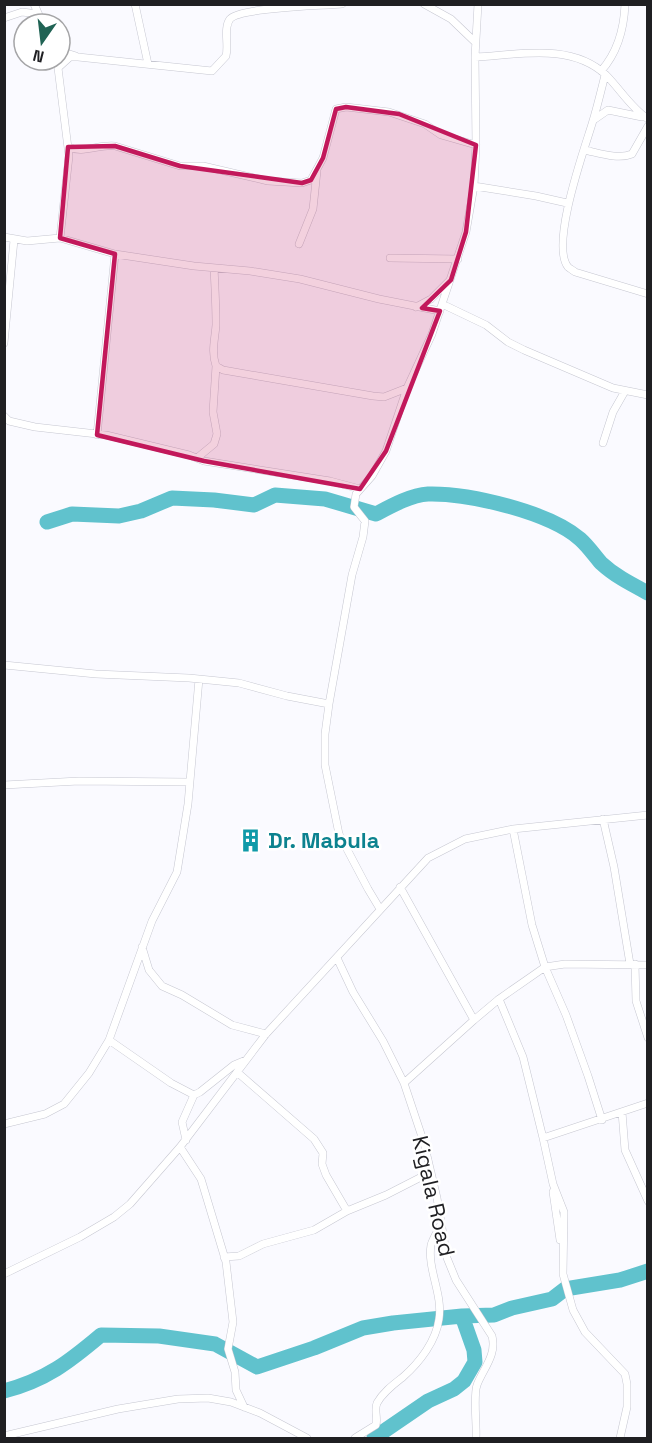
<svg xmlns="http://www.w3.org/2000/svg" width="652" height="1443" viewBox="0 0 652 1443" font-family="'Space Grotesk',sans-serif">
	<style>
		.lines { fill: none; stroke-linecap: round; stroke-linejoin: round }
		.river { stroke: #60c2cd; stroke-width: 15 }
		.minor-casing { stroke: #c6c7d1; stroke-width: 8 }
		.minor { stroke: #fff; stroke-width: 7 }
		.marked { fill: #c2185b; fill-opacity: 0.2; stroke: #c2185b; stroke-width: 4.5; stroke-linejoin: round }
		.labels { text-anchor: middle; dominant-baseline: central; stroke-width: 5; stroke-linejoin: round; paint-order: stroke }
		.culture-label { font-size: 22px; font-weight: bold; fill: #0d838f; stroke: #fff; text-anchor: start }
		.street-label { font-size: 22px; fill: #1f1f22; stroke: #fff }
	</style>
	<rect width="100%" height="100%" fill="#fafaff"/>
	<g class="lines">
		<path class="river" d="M47,522l25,-8 47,2 22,-5 31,-13 42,2 40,5 21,-10 50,4 51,15c15,-8 35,-19 52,-20 41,-1 121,18 152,45 8,7 14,16 21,24 14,13 30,21 47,30
			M4,1391c42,-11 65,-29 97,-56l58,1 56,8 42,23 57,-19 49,-20 30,-5 69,-7
			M374,1438l54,-37 26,-12 10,-8 11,-19 -1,-12 -12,-34 32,-1 18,-7 40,-9 13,-10 55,-9 28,-9"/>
		<defs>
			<path id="minor" d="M34,4l9,20
				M135,4l13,60
				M424,4l27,15 24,23
				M4,18l18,-6 16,2
				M60,51l16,5
				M475,57c42,-2 96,-15 131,18 14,14 25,33 42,44
				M57,60l12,96 -9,82
				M59,67l11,-10h8l134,14 14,-15c3,-11 -3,-28 4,-37 10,-12 93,-13 112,-15
				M601,71c17,-19 23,-41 24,-67
				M605,75c-4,16 -8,33 -13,49 -8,26 -42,121 -24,143 1,1 6,4 7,5l73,22
				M595,119l13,-9 34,7
				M68,147c15,7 31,-3 47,-1l65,20h23l65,15 34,2 9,-3 12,-22 13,-49 10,-2 43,5 36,12 16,11 35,10
				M584,150c15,3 34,10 48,4l16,-28
				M474,186l62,10 31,7
				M4,237l23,4 33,-3 55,16 79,12 56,5 50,8 79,20 61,12
				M299,244l14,-35 4,-38
				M390,258l68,1
				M214,268c1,19 2,38 2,57 -1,14 -5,27 0,41l7,4 150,26 11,1 23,-9
				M442,304l44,21 22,17 16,8 89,38 35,7
				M416,307l15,-8 18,-18
				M4,343l10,-103
				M4,416l5,5 26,6 71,8 83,20 15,6 126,20 30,8
				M97,435l18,-181
				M603,443l10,-31 12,-21
				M197,458l17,-14 3,-10 -4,-22 3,-46
				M4,665l92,9 93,4 50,5 48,13 42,8
				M4,785l75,-4 109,1
				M603,819l11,48 16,97
				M513,829l19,96 13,42 21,48 22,61 14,44
				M400,887l74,133
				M380,909l-12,-20 -29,-55 -14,-69v-31l4,-30 23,-129 11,-38 2,-16 -11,-14 2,-13 16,-18 14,-25 21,-63 25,-54 34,-102 8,-46 2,-41 -1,-88 3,-53
				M142,947l7,23 13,16 20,9 50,30 34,9
				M337,958l16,34 30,49 21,42 20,60 13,55 10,60 9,22 36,56c5,19 -9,33 -15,49 -4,11 0,41 -1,53
				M635,964l1,37 12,37
				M499,999l24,58 21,85
				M109,1040l62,43 23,12 6,-3 34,-27 12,-5
				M237,1072l77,67 9,14 -1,11 4,11 21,36
				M404,1083l70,-63 25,-21 46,-32 20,-3 83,1
				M622,1112l3,38 23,51
				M4,1124l41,-10 19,-10 25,-31 20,-33 43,-119 25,-49 11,-68 11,-125
				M186,1140l-4,-18 12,-27
				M180,1147l21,32 25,83 7,60 -5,27 7,23 1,18 8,17
				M553,1192l7,48
				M224,1257l15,-1 24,-12 51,-14 33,-19 39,-16 45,-23
				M4,1274l76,-37 34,-20 16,-13 50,-57 86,-113 162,-176 37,-19 48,-10 135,-14
				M4,1436l114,-27 60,-10 30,-1 23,4 29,11 47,25
				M355,1438l21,-13c2,-7 -2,-15 1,-22 6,-11 17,-19 26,-26 17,-15 33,-36 36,-58 4,-25 -12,-50 -8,-74 2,-7 7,-14 10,-21
				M620,1438l7,-31v-23l-2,-10 -40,-42 -12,-22 -10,-36 1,-62 -11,-28 -10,-46 105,-35"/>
		</defs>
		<use href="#minor" class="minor-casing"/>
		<use href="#minor" class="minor"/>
	</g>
	<path class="marked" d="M346,107l53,7 77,31 -10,87 -15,48 -29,28 18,3 -54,140 -26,38 -156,-28 -107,-26 18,-181 -55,-16 8,-91 47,-1 65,20 122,17 9,-3 12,-22 13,-49z"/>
	<defs>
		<symbol id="building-bare" viewBox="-9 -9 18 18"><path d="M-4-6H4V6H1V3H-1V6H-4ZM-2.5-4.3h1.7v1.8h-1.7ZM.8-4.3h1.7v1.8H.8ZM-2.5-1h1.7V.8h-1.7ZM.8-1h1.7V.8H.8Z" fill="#0f9aa8" stroke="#fff" stroke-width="2.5" paint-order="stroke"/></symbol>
	</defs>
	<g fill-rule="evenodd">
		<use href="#building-bare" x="234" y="824" width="33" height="33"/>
	</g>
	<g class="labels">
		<g class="culture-label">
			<text x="268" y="840">Dr. Mabula</text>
		</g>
		<g class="street-label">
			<text transform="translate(434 1196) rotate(77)">Kigala Road</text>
		</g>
	</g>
	<rect width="652" height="1443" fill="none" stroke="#1f1f22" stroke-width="12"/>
	<g transform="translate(42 42) rotate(194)"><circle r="28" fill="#ffffff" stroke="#a5a5a7" stroke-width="1.5"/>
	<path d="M0-4.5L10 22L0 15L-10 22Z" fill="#206354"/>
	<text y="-9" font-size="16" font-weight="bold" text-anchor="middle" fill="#1f1f22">N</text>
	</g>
</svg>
